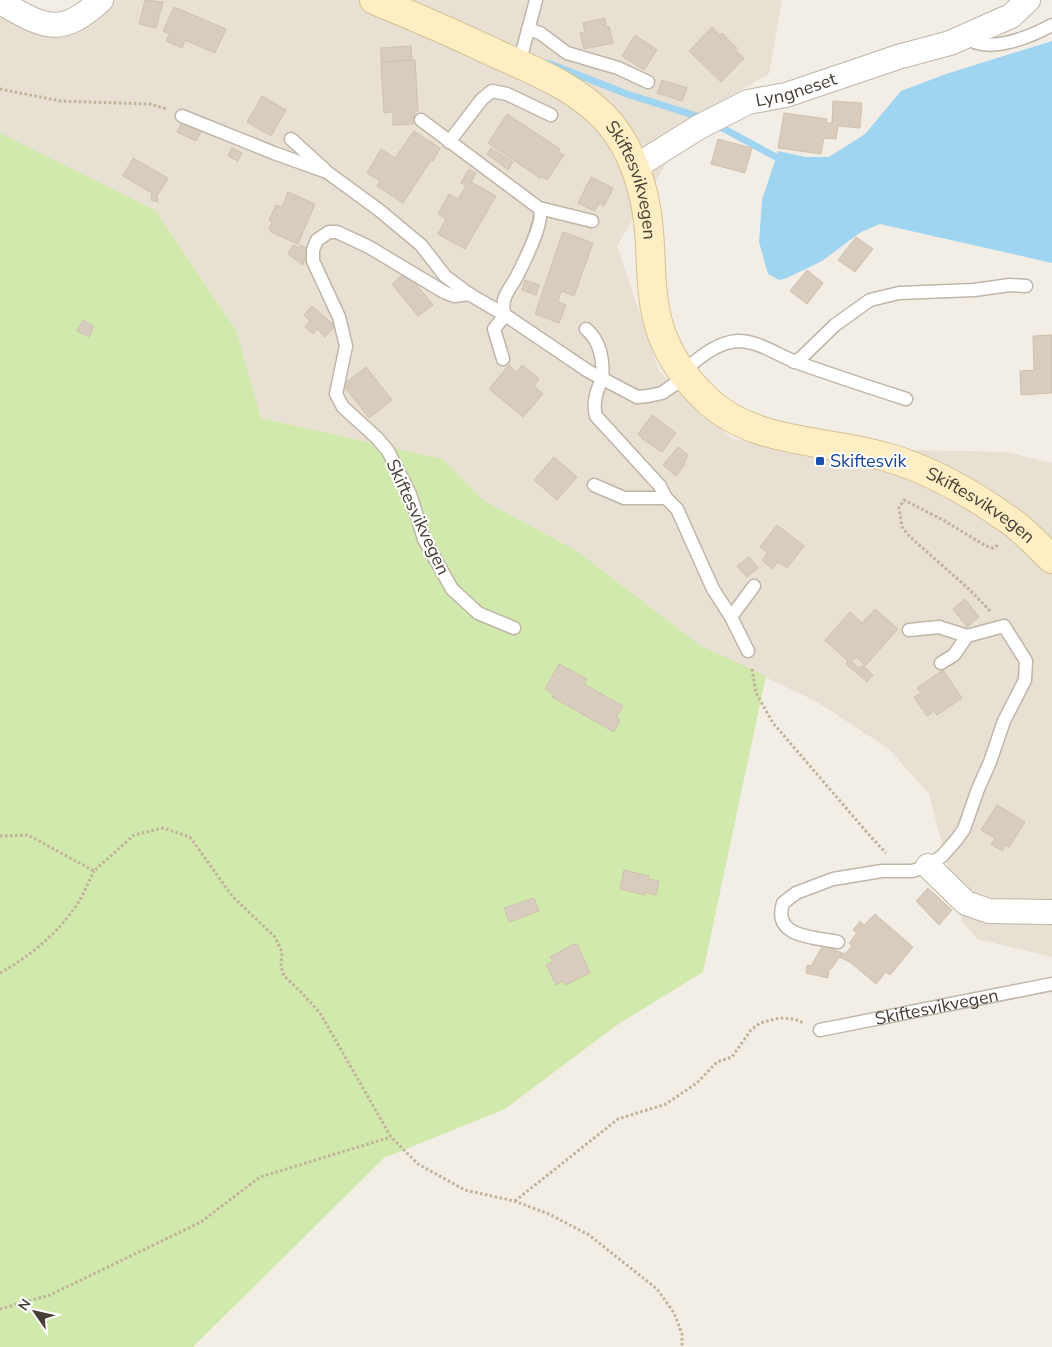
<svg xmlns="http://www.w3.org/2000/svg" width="1052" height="1347" viewBox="0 0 1052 1347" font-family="'Nunito Sans',sans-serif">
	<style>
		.residential { fill: #e7e0d3 }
		.green { fill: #d1e9ad }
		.water { fill: #a0d5f2 }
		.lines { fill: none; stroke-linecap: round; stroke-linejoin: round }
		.stream { stroke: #a0d5f2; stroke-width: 7 }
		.building { fill: #d8ccbe; stroke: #d0c1ae }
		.lane-casing { stroke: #bfb6a8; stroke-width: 15 }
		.street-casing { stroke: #bfb6a8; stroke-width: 26 }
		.secondary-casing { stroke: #d5c094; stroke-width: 30 }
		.path { stroke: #c1b199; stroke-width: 3; stroke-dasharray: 2.5 2.5; stroke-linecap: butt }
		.lane { stroke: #fff; stroke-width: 12 }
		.street { stroke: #fff; stroke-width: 24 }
		.secondary { stroke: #ffeec4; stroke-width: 28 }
		.transit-dot { fill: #1a4fb4; stroke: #fff; stroke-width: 2 }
		.labels { text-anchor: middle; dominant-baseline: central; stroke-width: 4; stroke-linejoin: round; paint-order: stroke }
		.street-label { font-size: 18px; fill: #463e35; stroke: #fff }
		.transit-label { font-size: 18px; fill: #164399; stroke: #fff; text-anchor: start }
	</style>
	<rect width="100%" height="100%" fill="#f3eee5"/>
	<path class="residential" d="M109,0h673l-13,74 -75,43 -77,129 42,125 73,68 135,10 140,3 45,11v494l-75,-18 -15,-18 -33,-127 -40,-45 -72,-47 -116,-56 -124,-95 -94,-51 -40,-41 -182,-41 -25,-88 -81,-120 -155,-77v-129l43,22z"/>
	<path class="green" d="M0,133l155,77 81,120 25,88 182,41 40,41 94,51 124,95 65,30 -63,296 -86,53 -112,84 -121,49 -191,189h-193z"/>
	<path class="water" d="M1052,41v222l-172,-39 -19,8 -39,29 -35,17 -8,2 -11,-6 -9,-32 3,-42 16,-49 28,6h23l36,-23 36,-43 45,-17z"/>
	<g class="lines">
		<path class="stream" d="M548,63l79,31 76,24
			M715,124l61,33"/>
	</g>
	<path class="building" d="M145,0l18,2 -7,26 -17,-4z
		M174,7l52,22 -11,24 -30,-13 -3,8 -16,-7 3,-7 -6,-3z
		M605,18l1,9 3,-1 4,17 -29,6 -4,-16 5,-1 -2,-9z
		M712,27l8,8 2,-2 15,15 -2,2 9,8 -23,24 -32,-31z
		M635,35l22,15 -13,20 -22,-14z
		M411,46l1,14 -31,2v-14z
		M412,60h3l3,51h-3l-2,13 -20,1v-13l-9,1 -3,-51z
		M662,80l25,8 -5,13 -25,-8z
		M262,96l24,14 -15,26 -24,-14z
		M833,101l29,2 -2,25 -22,-2 -2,13 -12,-1 -3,16 -43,-6 6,-35 43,6 -1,4h6z
		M507,114l53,35 -2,3 6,3 -17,25 -6,-4 -1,2 -52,-35z
		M183,121l19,9 -6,11 -19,-9z
		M414,131l26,17 -7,13 -2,-1 -28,43 -26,-17 3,-5 -13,-8 14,-24 14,9z
		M718,139l34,9 -7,25 -34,-9z
		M232,148l10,5 -4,8 -10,-5z
		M491,148l22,14 -5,8 -21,-16z
		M133,158l35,20 -11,18 1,6 -7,-2 1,-7 -29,-17z
		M469,169l7,4 -5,9 25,14 -31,53 -27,-15 8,-15 -8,-5 11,-20 9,5 8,-13 -5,-3z
		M591,177l22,11 -9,18 -5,-3 -4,8 -17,-8z
		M288,192l27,12 -17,40 -27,-12v-1l-2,-2 3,-7 -3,-2 7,-15 6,2z
		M563,232l30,11 -19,53 -13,-5 -3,11 8,3 -7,18 -24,-9z
		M856,237l17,12 -18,23 -17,-12z
		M293,245l6,3 1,-3 8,4 -5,16 -15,-11z
		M807,270l16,13 -16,21 -17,-13z
		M406,272l27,33 -15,11 -26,-32z
		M525,280l14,5 -3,10 -14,-5z
		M312,306l23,20 -10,11 -8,-8 -4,5 -8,-7 5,-6 -6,-6z
		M83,320l11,6 -5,11 -12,-6z
		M1052,335v58l-31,2 -1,-24 14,-1 -1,-34z
		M509,365l7,7 6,-7 17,14 -5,7 9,8 -20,23 -34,-28z
		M366,367l26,33 -23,18 -26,-33z
		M652,415l24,18 -14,19 -21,-14 1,-1 -4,-3z
		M678,447l10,8 -4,8 1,1 -9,12 -13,-11z
		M554,457l23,20 -20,23 -23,-20z
		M777,525l27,21 -17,22 -9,-6 -6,7 -10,-9 6,-7 -8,-6z
		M749,557l9,11 -11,9 -10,-11z
		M965,599l14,18 -12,10 -14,-18z
		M875,609l23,20 -33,37 -9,-9 -5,6 1,1 1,-1 6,5 4,-2 10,9 -6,7 -21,-18 2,-3 -23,-21 25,-28 12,11z
		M559,664l28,15 -3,5 39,22 -7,12 4,2 -6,12 -62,-35 2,-3 -9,-5z
		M943,670l19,28 -25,17 -3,-4 -7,5 -13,-19 7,-4 -4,-5z
		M997,805l28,17 -16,25 -4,-2 -3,6 -11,-7 4,-6 -14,-8z
		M624,870l25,6 -1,3 11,2 -3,14 -11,-3v3l-25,-6z
		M928,888l24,22 -13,15 -23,-24z
		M534,898l5,13 -30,11 -5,-14z
		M875,914l38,33 -23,28 -4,-3 -10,12 -26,-22 -11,-5 3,-4 3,1 7,-8 -3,-3 8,-10 -4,-3 7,-9 4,4z
		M574,944h3l13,29 -25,12 -2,-4 -7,4 -10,-20 7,-4 -3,-4z
		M823,945l19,8 -10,15 -3,2 -1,8 -22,-5 1,-8 4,1z"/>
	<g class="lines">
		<defs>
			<g id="lane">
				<path d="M528,29l12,4 27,20 51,15 30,14"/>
				<path d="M966,37c21,18 64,0 86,-12"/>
				<path d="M519,64l17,-64"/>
				<path d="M182,116l92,37 53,19 52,38 42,35 24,31 24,18"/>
				<path d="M421,120l118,88c7,11 -16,56 -22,68 -4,8 -11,16 -13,24 -1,5 -1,11 1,15l-11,14 9,30"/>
				<path d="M291,139l33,30"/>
				<path d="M449,142l33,-43 10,-8 15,3 44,21"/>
				<path d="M539,208l53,13"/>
				<path d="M586,329c14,11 18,32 16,49 0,3 -2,5 -3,8 -4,10 -6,19 -3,30l64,70 6,12 11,11 36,80 18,28 17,34"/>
				<path d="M794,362l8,-5 33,-32 35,-25 29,-7 75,-3 36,-5 16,1"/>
				<path d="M682,372c16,-13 34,-30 56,-31 21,0 39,14 58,21 36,13 73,25 110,37"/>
				<path d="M594,485l30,13h42"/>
				<path d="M731,617l23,-31"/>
				<path d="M514,628l-36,-15 -26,-24 -28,-50 -14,-45 -22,-43 -11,-13 -34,-31 -7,-13 10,-48 -7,-29 -26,-56v-11l4,-10 12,-8h8l32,15 75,45 10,4 15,-2 36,21 83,56 49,26 11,-1 14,-3 23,-16"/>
				<path d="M941,663l13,-8 13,-19"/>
				<path d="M838,942c-23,-5 -66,-4 -55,-39l13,-10 37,-14 49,-8h30l16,-5 14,-10 15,-17 7,-10 14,-40 12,-27 14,-41 21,-41 1,-19 -22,-35 -37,10 -28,-9 -30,3"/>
				<path id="s1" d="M820,1030l232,-46"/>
			</g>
			<g id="street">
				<path d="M0,2c44,25 60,36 101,-2"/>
				<path id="s2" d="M635,167l64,-40 49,-25 38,-7 112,-38 52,-14 61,-27 17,-16"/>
				<path d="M928,866l38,37 23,8 63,1"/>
			</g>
			<g id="secondary">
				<path id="s3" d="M374,0c42,17 83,35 123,54 38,17 78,33 107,63 24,25 36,58 42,90 7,38 2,78 12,115 8,30 26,56 48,77 48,46 120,40 180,58 39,11 74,30 107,52 8,6 17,11 24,17 12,10 23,22 35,33"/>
			</g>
		</defs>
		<use href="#lane" class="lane-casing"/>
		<use href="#street" class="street-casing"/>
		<use href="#secondary" class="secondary-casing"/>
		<path class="path" d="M0,89l60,12 90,3 17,5
			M990,611l-20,-21 -61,-54 -7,-9 -3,-19 5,-8 39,20 43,26 7,2 7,-4
			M752,669l4,24 17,30 98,114 15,16
			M0,836l28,-1 66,36 40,-36 29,-7 27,9 42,59 43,41 7,15 -1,14 3,10 17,16 19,21 71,124 27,27 47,26 49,11 35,13 40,21 68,54 17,24 8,21v13
			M0,973c30,-17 56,-38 76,-67 7,-10 12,-23 18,-35
			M515,1201l103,-82 48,-15 31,-21 20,-21 15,-5 19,-27 9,-7 19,-5 15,1 10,4
			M0,1309l50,-14 151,-73 59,-45 131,-40"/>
		<use href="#lane" class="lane"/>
		<use href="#street" class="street"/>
		<use href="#secondary" class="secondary"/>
	</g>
	<rect class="transit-dot" x="815" y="456" width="10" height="10" rx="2.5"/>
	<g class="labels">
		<g class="street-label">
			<text stroke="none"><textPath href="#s2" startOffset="180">Lyngneset</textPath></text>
			<text stroke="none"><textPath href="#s3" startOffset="330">Skiftesvikvegen</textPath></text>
			<text stroke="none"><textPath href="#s3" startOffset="866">Skiftesvikvegen</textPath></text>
			<text transform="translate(418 517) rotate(65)">Skiftesvikvegen</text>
			<text stroke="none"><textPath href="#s1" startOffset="119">Skiftesvikvegen</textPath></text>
		</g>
		<g class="transit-label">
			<text x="830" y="461">Skiftesvik</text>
		</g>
	</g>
	<g transform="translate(35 1312) rotate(304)" stroke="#ffffff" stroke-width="4" paint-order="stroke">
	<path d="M0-4L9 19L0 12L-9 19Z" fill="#463e35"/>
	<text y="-8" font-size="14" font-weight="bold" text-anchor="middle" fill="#463e35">N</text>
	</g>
</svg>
